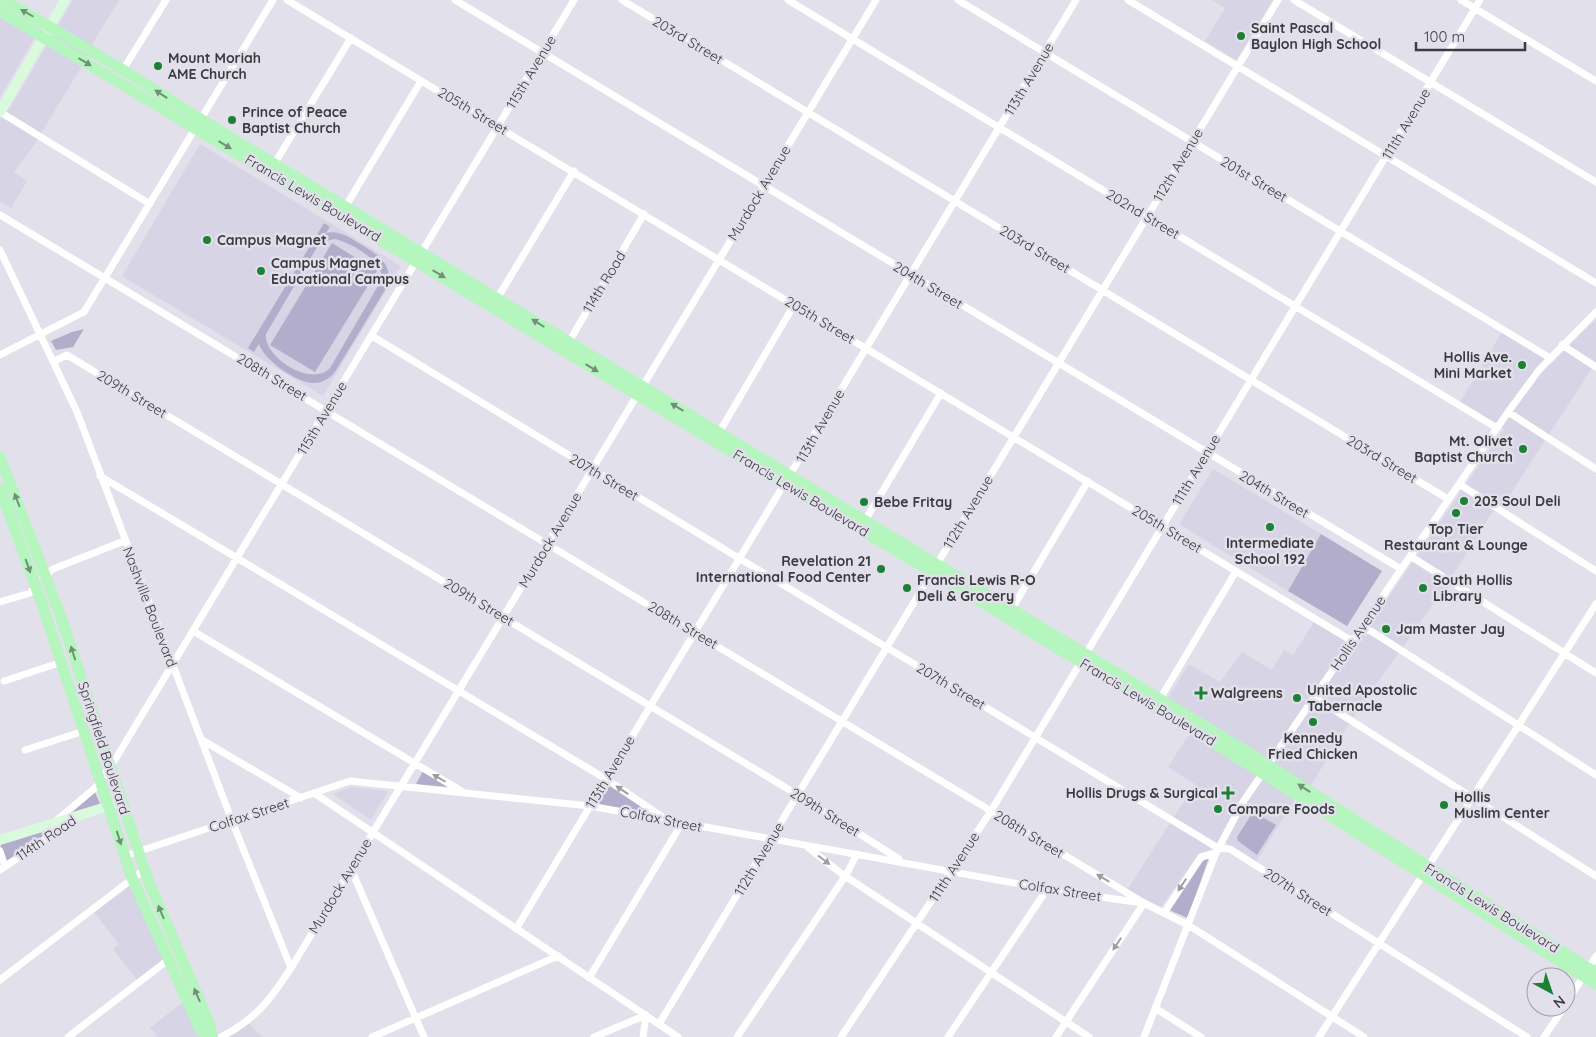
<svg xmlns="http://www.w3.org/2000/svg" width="1596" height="1037" viewBox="0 0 1596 1037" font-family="Quicksand,sans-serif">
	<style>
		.built { fill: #d7d4e6 }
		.green { fill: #b2adcb; fill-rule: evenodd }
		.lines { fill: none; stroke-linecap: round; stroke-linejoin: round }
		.street { stroke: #fff; stroke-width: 7 }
		.secondary { stroke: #dafade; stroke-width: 10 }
		.primary { stroke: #b5f5be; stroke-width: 11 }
		.oneway { fill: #728f79 }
		.oneway2 { fill: #9e9da0 }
		.poi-dot { fill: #1d8135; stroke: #e2e0eb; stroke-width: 2 }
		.labels { text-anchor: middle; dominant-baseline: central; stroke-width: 5; stroke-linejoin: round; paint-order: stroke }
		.poi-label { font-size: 14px; font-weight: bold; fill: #3c3b40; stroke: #e2e0eb; text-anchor: start }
		.street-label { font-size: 14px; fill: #3c3b40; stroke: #e2e0eb }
	</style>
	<rect width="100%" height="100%" fill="#e2e0eb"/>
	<path class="built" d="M73,0h46l-25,41 -11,23 -49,81 -20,27 13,9 -16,27 -11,-7v-82l12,-14z
		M1212,0h61l-37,60 -31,-19 20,-33z
		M0,16l35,21 -35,60z
		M200,144l201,122 -78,130 -201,-120z
		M1596,319v43l-98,151 -5,-2 -45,72 -72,102 -2,-1 -73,117 -6,-2 -39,63 -30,-19 -27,11 -39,54 -33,-18 68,-106 -27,-17 32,-50 -32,-19 21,-34 31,18 22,-30 30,18 12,-20 9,5 21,-33 41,24 149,-217 -44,-27 42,-70 50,31z
		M1213,469l108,65 -33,57 -109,-67z
		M352,787l36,4 -17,29 -38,-26z
		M131,881l35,78 -28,22 -25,-32 6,-5 -26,-33z
		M184,1001l19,36h-45l-8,-9z
		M249,1023l13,14h-36z"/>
	<path class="green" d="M324,223l6,4 -4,6c14,-3 24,5 36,12 18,11 34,22 23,45l-50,82c-5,6 -12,11 -20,11 -17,1 -51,-23 -56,-39l-5,8 -6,-4zM335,239c17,4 48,22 47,40l-52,89c-19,20 -67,-11 -64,-34l50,-85 9,-8z
		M332,243l45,28 -62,101 -45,-27z
		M84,329l-11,18 -17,3 -5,-9 21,-9z
		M1321,534l61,37 -35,55 -59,-35z
		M423,771l25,16 -32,-3z
		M606,782l47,31 -61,-9z
		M95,792l5,12 -31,10z
		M1253,812l23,13 -19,30 -19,-14 -1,-4z
		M63,824l-58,38 -5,-19z
		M1209,857l-21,61 -19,-8 34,-49z"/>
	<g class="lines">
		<path class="street" d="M287,0l1065,641
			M455,0l946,569
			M622,0l826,499
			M788,0l709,428
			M958,0l592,358
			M1128,0l468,283
			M1294,0l302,182
			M1461,0l135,81
			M123,70l43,-70
			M0,112l150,92
			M273,166l78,-128
			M344,209l77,-128
			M0,215l1144,688 44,22 176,112
			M0,250l77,162 155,409 59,147
			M495,302l79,-131
			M372,336l846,512 12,1 297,188
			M567,345l77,-131
			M1562,345l34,22
			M0,355l84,-43 189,-312
			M53,362l14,-7 731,440 101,64
			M1508,412l88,57
			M717,436l77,-131
			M100,476l506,303 58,39
			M1459,484l137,87
			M863,524l78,-131
			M1410,556l186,117
			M43,577l10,-8 71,-28
			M0,602l30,-9 6,-8
			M1010,612l78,-131
			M1360,629l11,2 225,144
			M193,631l270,161
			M4,681l58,-19
			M1314,697l282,179
			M1160,699l76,-128
			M202,740l99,58
			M25,750l59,-19
			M314,793l364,244
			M57,820l38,-32 21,-30 458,-758
			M806,846l36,28 247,163
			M0,851l5,15
			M125,856l225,-75 240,25 457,83 95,14
			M351,869l73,168
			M0,870l73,-50
			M1164,913l37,-56 15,-4
			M516,929l560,-929
			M589,978l93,-155
			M0,980l144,-110
			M1566,1004l30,-48
			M1155,1008l46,29
			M659,1024l619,-1024
			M68,1037l100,-77
			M221,1037c35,-18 49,-37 70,-69l585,-968
			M372,1037l186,-81
			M594,1037l52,-22 -3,22
			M737,1037l109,-162 11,-21
			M841,1037l150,-226 489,-811
			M948,1037l99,-148
			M1056,1037l88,-134
			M1144,1037l72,-184 27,-51 265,-390 31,-42 57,-58
			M1319,1037l277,-433
			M1544,1037l20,-30"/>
		<path class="secondary" d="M0,112l65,-112
			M0,840l122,-38"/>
		<path class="primary" d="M4,0l119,70 87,55 1049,634 337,214
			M0,11l1197,721 399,252
			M0,457l62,163 86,260 62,145 2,12
			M0,489l40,109 92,280 68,151 8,8"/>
	</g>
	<defs><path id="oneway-solid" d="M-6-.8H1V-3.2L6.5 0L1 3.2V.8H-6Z" transform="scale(1.25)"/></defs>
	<g class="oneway">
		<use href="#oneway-solid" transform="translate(27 13) rotate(-150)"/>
		<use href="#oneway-solid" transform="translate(85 62) rotate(31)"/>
		<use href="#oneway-solid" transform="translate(161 94) rotate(-147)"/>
		<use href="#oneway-solid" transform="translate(225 145) rotate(31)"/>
		<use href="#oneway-solid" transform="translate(439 274) rotate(31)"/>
		<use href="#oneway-solid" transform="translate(538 323) rotate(-148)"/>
		<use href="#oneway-solid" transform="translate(592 368) rotate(31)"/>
		<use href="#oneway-solid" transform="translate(677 407) rotate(-149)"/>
		<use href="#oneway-solid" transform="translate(17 500) rotate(-111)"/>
		<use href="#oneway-solid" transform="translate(28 566) rotate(70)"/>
		<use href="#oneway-solid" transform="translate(73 653) rotate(-108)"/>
		<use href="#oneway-solid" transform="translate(1304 788) rotate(-147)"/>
		<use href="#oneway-solid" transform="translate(119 838) rotate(72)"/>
		<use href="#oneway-solid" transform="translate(161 912) rotate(-113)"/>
		<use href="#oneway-solid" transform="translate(197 995) rotate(-114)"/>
	</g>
	<g class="oneway2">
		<use href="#oneway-solid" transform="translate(439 778) rotate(-150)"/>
		<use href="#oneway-solid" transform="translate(622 790) rotate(-146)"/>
		<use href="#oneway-solid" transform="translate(824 860) rotate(37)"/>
		<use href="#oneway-solid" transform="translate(1103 878) rotate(-149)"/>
		<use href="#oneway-solid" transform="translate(1182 885) rotate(124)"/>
		<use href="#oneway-solid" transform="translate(1117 944) rotate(124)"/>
	</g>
	<g class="poi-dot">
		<circle cx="1241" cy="36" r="5"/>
		<circle cx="158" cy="66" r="5"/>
		<circle cx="232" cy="120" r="5"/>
		<circle cx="207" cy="240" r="5"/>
		<circle cx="261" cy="271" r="5"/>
		<circle cx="1522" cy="365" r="5"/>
		<circle cx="1523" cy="449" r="5"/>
		<circle cx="1464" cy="501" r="5"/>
		<circle cx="864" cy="502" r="5"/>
		<circle cx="1456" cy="513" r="5"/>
		<circle cx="1270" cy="527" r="5"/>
		<circle cx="881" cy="569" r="5"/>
		<circle cx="907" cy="588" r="5"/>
		<circle cx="1423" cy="588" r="5"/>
		<circle cx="1386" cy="629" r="5"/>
		<path d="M1198.5 685.5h5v5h5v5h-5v5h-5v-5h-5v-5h5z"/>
		<circle cx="1297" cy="698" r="5"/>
		<circle cx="1313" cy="722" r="5"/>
		<path d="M1225.5 785.5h5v5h5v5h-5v5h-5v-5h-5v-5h5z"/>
		<circle cx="1444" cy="805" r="5"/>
		<circle cx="1218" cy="809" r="5"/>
	</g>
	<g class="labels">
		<g class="poi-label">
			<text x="1251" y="28">Saint Pascal<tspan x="1251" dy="16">Baylon High School</tspan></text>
			<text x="168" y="58">Mount Moriah<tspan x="168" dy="16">AME Church</tspan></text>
			<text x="242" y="112">Prince of Peace<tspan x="242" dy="16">Baptist Church</tspan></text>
			<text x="217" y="240">Campus Magnet</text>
			<text x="271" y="263">Campus Magnet<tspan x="271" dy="16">Educational Campus</tspan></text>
			<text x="1512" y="357" text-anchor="end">Hollis Ave.<tspan x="1512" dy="16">Mini Market</tspan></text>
			<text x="1513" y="441" text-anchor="end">Mt. Olivet<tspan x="1513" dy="16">Baptist Church</tspan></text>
			<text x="1474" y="501">203 Soul Deli</text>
			<text x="874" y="502">Bebe Fritay</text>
			<text x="1456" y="529" text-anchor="middle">Top Tier<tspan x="1456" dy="16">Restaurant &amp; Lounge</tspan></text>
			<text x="1270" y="543" text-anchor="middle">Intermediate<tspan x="1270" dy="16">School 192</tspan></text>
			<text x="871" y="561" text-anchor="end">Revelation 21<tspan x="871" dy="16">International Food Center</tspan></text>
			<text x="917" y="580">Francis Lewis R-O<tspan x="917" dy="16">Deli &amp; Grocery</tspan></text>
			<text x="1433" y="580">South Hollis<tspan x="1433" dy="16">Library</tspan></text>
			<text x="1396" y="629">Jam Master Jay</text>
			<text x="1307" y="690">United Apostolic<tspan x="1307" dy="16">Tabernacle</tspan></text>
			<text x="1211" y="693">Walgreens</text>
			<text x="1313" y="738" text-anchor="middle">Kennedy<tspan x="1313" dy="16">Fried Chicken</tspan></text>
			<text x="1218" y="793" text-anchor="end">Hollis Drugs &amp; Surgical</text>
			<text x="1454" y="797">Hollis<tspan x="1454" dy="16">Muslim Center</tspan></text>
			<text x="1228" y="809">Compare Foods</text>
		</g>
		<g class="street-label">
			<text transform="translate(688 40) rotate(31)">203rd Street</text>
			<text transform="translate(531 72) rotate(-59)">115th Avenue</text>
			<text transform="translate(1029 79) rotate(-59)">113th Avenue</text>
			<text transform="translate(473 111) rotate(31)">205th Street</text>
			<text transform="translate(1406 124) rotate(-59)">111th Avenue</text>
			<text transform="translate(1178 165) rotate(-59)">112th Avenue</text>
			<text transform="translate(1254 179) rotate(31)">201st Street</text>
			<text transform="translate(759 193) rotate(-59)">Murdock Avenue</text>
			<text transform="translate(313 198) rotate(31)">Francis Lewis Boulevard</text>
			<text transform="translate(1143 214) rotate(31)">202nd Street</text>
			<text transform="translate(1035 249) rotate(31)">203rd Street</text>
			<text transform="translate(604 282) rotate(-59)">114th Road</text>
			<text transform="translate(928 285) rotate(31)">204th Street</text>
			<text transform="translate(820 320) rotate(31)">205th Street</text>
			<text transform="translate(272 377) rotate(31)">208th Street</text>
			<text transform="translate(132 394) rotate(31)">209th Street</text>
			<text transform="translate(322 418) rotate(-59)">115th Avenue</text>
			<text transform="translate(820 426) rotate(-60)">113th Avenue</text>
			<text transform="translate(1382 459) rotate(31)">203rd Street</text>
			<text transform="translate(1196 470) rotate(-59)">111th Avenue</text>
			<text transform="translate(604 477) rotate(31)">207th Street</text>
			<text transform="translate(801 493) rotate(31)">Francis Lewis Boulevard</text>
			<text transform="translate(1274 494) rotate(31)">204th Street</text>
			<text transform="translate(968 512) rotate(-59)">112th Avenue</text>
			<text transform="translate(1167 529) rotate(31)">205th Street</text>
			<text transform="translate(550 540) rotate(-59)">Murdock Avenue</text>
			<text transform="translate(479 602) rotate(31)">209th Street</text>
			<text transform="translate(150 607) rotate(69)">Nashville Boulevard</text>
			<text transform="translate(683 625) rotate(31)">208th Street</text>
			<text transform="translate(1358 633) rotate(-56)">Hollis Avenue</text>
			<text transform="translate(951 686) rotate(31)">207th Street</text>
			<text transform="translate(1148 702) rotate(31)">Francis Lewis Boulevard</text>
			<text transform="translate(104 748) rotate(72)">Springfield Boulevard</text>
			<text transform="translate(610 772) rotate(-59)">113th Avenue</text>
			<text transform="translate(825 812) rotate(32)">209th Street</text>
			<text transform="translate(249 815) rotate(-18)">Colfax Street</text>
			<text transform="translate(661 819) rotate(11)">Colfax Street</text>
			<text transform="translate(1029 834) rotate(31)">208th Street</text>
			<text transform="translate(46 838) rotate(-34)">114th Road</text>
			<text transform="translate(759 859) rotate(-59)">112th Avenue</text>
			<text transform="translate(954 867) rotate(-57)">111th Avenue</text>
			<text transform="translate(340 886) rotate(-59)">Murdock Avenue</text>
			<text transform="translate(1060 890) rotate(9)">Colfax Street</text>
			<text transform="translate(1298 892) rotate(32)">207th Street</text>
			<text transform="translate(1492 908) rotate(32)">Francis Lewis Boulevard</text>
		</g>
	</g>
	<g transform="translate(1551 992) rotate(140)"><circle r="24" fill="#e2e0eb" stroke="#a09ea7"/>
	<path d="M0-4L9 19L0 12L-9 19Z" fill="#1d8135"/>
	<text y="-8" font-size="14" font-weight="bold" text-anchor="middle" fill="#3c3b40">N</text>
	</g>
	<path d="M1416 42v8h109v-8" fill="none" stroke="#3c3b40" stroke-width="2.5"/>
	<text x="1424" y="42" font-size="15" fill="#3c3b40" stroke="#e2e0eb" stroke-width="4" paint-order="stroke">100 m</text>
</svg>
